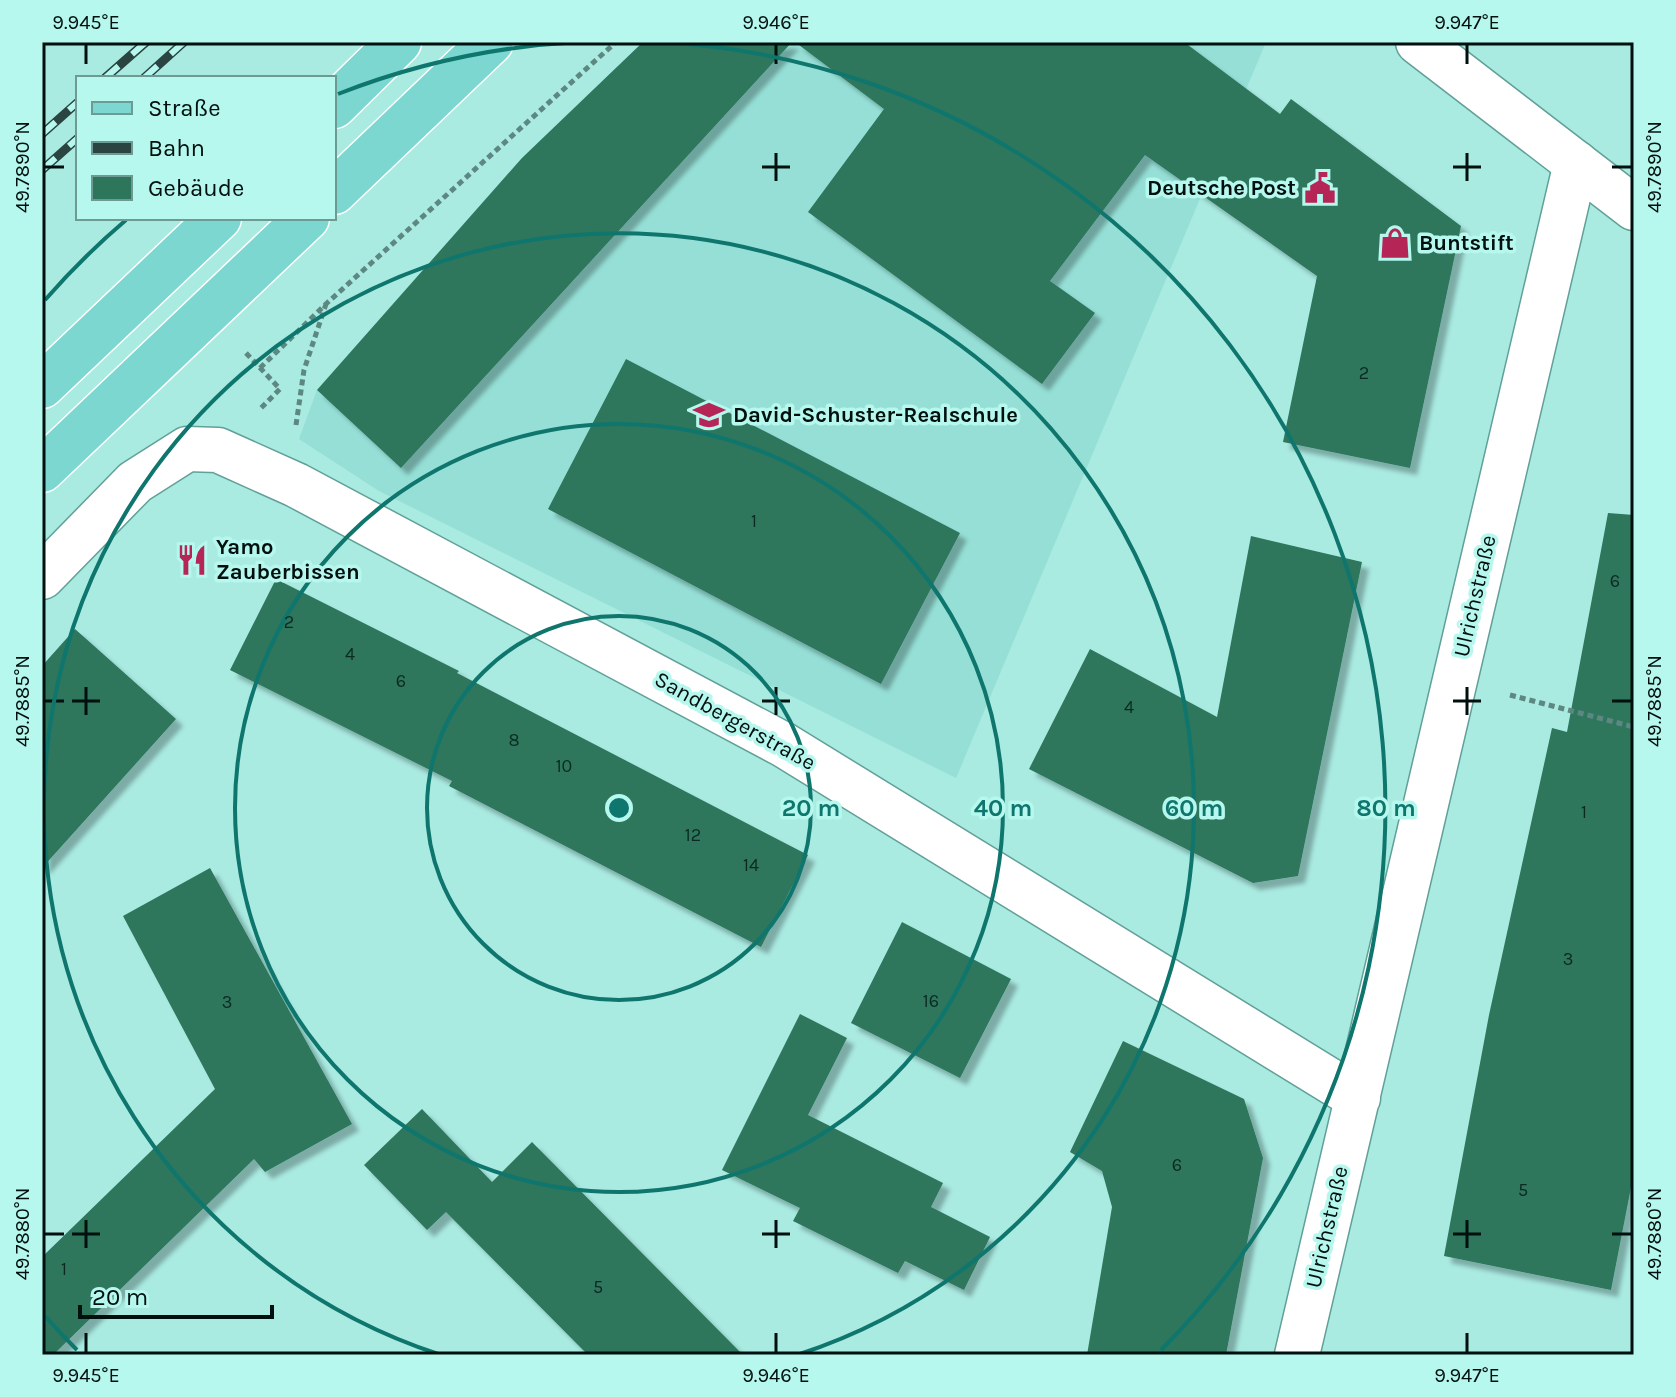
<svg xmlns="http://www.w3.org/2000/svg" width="1676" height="1397" viewBox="0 0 1676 1397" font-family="Karla,sans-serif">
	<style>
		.built { fill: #95dfd6 }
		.building { fill: #2d765c; filter: url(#shadow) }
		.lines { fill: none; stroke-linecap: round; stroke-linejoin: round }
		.street-casing { stroke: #61a098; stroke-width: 47 }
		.secondary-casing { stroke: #61a098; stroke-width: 47 }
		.primary-casing { stroke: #fff; stroke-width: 47 }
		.path { stroke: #5d8882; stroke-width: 5; stroke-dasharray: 6 4; stroke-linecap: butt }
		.street { stroke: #fff; stroke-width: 44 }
		.secondary { stroke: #fff; stroke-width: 44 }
		.primary { stroke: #7bd7cf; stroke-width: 44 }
		.rail-casing { stroke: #294441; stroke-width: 9 }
		.rail { stroke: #b6f7ee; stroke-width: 6; stroke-dasharray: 18; stroke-linecap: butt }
		.ticks { fill: none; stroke: #00100e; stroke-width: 3 }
		.ring { fill: none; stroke: #0f766e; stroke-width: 4 }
		.labels { text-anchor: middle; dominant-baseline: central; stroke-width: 7; stroke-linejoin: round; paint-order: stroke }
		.number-label { font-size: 18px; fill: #0b2a22 }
		.poi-label { font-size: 22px; font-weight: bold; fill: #00100e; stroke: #b6f7ee; text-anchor: start }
		.street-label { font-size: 22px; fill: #00100e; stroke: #b6f7ee }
		.centre { fill: #0f766e; stroke: #b6f7ee; stroke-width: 4 }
		.ring-label { font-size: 24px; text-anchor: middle; font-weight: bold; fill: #0f766e; stroke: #b6f7ee; stroke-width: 7; stroke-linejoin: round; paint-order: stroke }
		.neatline { fill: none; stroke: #00100e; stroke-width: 3 }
		.ticks-label { font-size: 20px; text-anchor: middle; fill: #00100e }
	</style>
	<defs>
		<filter id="shadow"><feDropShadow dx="7" dy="7" stdDeviation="2" flood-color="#0004"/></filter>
	</defs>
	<rect width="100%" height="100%" fill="#a9eae1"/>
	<path class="built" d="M643,42h623l-310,736 -577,-287 -80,-52 18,-49 204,-231z"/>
	<path class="building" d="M643,42h149l-391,426 -84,-78 205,-232z
		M795,42h389l96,72 11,-15 170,127 -51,242 -127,-26 34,-166 -172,-121 -95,126 45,32 -53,71 -234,-172 76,-103z
		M626,359l334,174 -79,151 -333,-175z
		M1608,513l26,2v657l-23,118 -167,-34 45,-241 30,-137 33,-150 15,4z
		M1251,536l111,26 -64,314 -45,7 -224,-114 61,-120 127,68z
		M276,579l183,92 -2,2 351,182 -47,92 -312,-161 3,-5 -222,-111z
		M75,629l101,90 -134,149v-202z
		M210,868l142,256 -87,48 -11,-13 -201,196h-11v-98l173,-168 -92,-173z
		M902,922l109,57 -51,99 -109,-55z
		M800,1014l47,24 -39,77 135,68 -12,24 59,30 -26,53 -59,-29 -7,12 -105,-52 7,-13 -78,-38z
		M1123,1041l121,58 19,59 -37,197h-139l25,-148 -10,-36 -32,-19z
		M422,1109l70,73 40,-40 211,213h-155l-142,-143 -19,18 -63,-65z"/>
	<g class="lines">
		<defs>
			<path id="street" d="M42,577l93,-95 52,-33 31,1 78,35 488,260 574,353
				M1297,1355l279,-1192"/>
			<path id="secondary" d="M1418,42l216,166"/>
			<path id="primary" d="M334,106l65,-64
				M334,192l157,-150
				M42,386l177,-168
				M42,470l265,-252"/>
		</defs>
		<use href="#street" class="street-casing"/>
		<use href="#secondary" class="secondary-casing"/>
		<use href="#primary" class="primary-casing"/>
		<path class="path" d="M246,353l34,36 -20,20
			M260,368l67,-65 289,-261
			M296,425l8,-55 22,-66
			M1510,695l124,32"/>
		<use href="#street" class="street"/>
		<use href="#secondary" class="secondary"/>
		<use href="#primary" class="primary"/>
		<defs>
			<path id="rail" d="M105,78l41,-36
				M144,78l40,-36
				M42,134l36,-32
				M42,170l36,-32"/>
		</defs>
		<use href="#rail" class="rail-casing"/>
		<use href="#rail" class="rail"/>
	</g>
	<path class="ticks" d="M86,44v20M776,44v20M1467,44v20M776,153v28M1467,153v28M44,167h20M762,167h28M1453,167h28M1612,167h20M86,687v28M776,687v28M1467,687v28M44,701h20M72,701h28M762,701h28M1453,701h28M1612,701h20M86,1220v28M776,1220v28M1467,1220v28M44,1234h20M72,1234h28M762,1234h28M1453,1234h28M1612,1234h20M86,1333v20M776,1333v20M1467,1333v20"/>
	<g class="ring">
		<circle cx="619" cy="808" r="192"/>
		<circle cx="619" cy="808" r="384"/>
		<path d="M441 1355A575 575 0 1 1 797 1355"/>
		<path d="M77 1350A767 767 0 0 1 45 1316M45 300A767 767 0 0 1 126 220M338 94A767 767 0 0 1 579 42M659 42A767 767 0 0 1 1161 1350"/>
	</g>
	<defs>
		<symbol id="civic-bare" viewBox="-9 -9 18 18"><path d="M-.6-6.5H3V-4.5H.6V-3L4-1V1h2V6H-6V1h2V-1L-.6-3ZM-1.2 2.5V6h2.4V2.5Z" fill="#b52657" stroke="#b6f7ee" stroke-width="2.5" paint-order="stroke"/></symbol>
		<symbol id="shop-bare" viewBox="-9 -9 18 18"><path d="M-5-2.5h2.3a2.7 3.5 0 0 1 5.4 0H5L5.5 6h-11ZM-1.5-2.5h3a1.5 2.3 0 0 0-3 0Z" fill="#b52657" stroke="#b6f7ee" stroke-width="2.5" paint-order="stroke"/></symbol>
		<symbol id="school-bare" viewBox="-9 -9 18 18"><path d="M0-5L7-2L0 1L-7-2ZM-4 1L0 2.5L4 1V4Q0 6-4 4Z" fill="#b52657" stroke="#b6f7ee" stroke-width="2.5" paint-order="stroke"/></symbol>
		<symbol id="restaurant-bare" viewBox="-9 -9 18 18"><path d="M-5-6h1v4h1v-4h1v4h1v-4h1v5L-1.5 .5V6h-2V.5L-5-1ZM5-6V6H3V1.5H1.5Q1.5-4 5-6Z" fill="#b52657" stroke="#b6f7ee" stroke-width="2.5" paint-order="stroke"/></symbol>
	</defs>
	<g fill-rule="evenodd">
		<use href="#civic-bare" x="1298" y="166" width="44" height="44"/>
		<use href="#shop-bare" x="1373" y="221" width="44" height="44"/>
		<use href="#school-bare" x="687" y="393" width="44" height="44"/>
		<use href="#restaurant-bare" x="170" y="538" width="44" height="44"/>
	</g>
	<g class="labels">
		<g class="number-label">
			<text x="1364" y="373">2</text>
			<text x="754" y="521">1</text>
			<text x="1615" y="581">6</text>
			<text x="289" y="622">2</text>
			<text x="350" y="654">4</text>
			<text x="401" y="681">6</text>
			<text x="1129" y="707">4</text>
			<text x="514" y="740">8</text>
			<text x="564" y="766">10</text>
			<text x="1584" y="812">1</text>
			<text x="693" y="835">12</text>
			<text x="751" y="865">14</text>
			<text x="1568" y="959">3</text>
			<text x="931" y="1001">16</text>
			<text x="227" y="1002">3</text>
			<text x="1177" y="1165">6</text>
			<text x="1523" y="1190">5</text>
			<text x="64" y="1269">1</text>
			<text x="598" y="1287">5</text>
		</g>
		<g class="poi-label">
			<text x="1296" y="188" text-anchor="end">Deutsche Post</text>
			<text x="1419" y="243">Buntstift</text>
			<text x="733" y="415">David-Schuster-Realschule</text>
			<text x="216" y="547">Yamo<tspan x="216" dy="25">Zauberbissen</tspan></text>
		</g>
		<g class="street-label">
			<text transform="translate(1475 596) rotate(-77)">Ulrichstraße</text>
			<text transform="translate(735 721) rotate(29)">Sandbergerstraße</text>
			<text transform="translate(1327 1227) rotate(-77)">Ulrichstraße</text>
		</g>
	</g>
	<circle cx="619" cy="808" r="12" class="centre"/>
	<g class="ring-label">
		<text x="811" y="816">20 m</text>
		<text x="1003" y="816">40 m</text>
		<text x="1194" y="816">60 m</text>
		<text x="1386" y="816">80 m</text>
	</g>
	<rect width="1676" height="1397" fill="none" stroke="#b6f7ee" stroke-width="88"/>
	<rect x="76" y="76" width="260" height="144" fill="#b6f7ee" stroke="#6d9b94" stroke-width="2"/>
	<rect x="92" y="102" width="40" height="12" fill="#7bd7cf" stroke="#6d9b94" stroke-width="2"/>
	<text x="148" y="116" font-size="24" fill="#00100e">Straße</text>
	<rect x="92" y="142" width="40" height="12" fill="#294441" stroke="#6d9b94" stroke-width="2"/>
	<text x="148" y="156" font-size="24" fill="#00100e">Bahn</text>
	<rect x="92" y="176" width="40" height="24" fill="#2d765c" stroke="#6d9b94" stroke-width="2"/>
	<text x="148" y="196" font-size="24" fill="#00100e">Gebäude</text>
	<path d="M80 1305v12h192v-12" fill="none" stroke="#00100e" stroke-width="4"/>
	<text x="92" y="1305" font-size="24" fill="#00100e" stroke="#b6f7ee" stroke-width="6" paint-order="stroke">20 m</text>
	<rect x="44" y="44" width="1588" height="1309" class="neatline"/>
	<g class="ticks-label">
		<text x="86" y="29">9.945°E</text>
		<text x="776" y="29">9.946°E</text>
		<text x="1467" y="29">9.947°E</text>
		<text transform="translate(22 167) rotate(-90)" y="7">49.7890°N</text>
		<text transform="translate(1654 167) rotate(-90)" y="7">49.7890°N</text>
		<text transform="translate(22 701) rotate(-90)" y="7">49.7885°N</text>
		<text transform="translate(1654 701) rotate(-90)" y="7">49.7885°N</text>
		<text transform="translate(22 1234) rotate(-90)" y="7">49.7880°N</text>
		<text transform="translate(1654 1234) rotate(-90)" y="7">49.7880°N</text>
		<text x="86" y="1382">9.945°E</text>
		<text x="776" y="1382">9.946°E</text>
		<text x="1467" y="1382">9.947°E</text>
	</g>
</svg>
